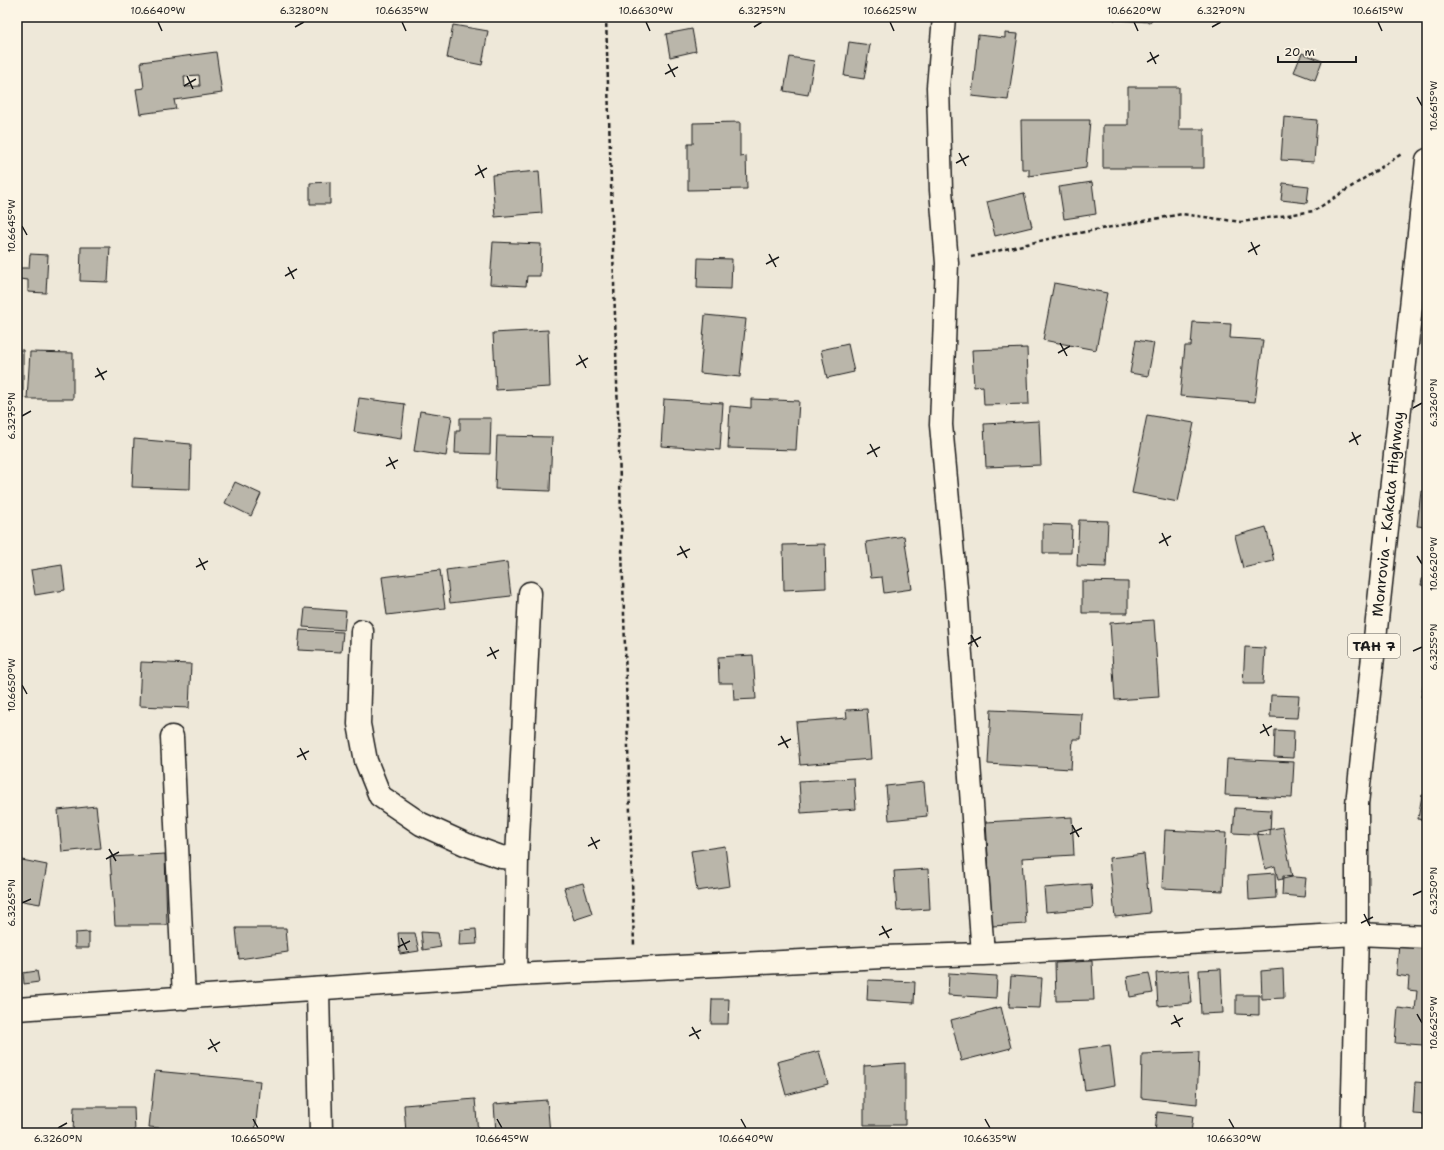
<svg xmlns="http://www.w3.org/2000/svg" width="1444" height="1150" viewBox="0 0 1444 1150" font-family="'Shantell Sans',sans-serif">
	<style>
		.building { fill: #bab6aa; stroke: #1c1c1c; fill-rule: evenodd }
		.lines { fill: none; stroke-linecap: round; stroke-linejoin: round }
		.minor-casing { stroke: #1c1c1c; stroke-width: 25 }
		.highway-casing { stroke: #1c1c1c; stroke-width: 25 }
		.path { stroke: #1c1c1c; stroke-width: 2.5; stroke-dasharray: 4 3; stroke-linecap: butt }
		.minor { stroke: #fcf5e5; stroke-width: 22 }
		.highway { stroke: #fcf5e5; stroke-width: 22 }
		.ticks { fill: none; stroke: #1c1c1c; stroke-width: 1.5 }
		.labels { text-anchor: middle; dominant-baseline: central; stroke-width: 3.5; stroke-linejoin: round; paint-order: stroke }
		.shield { fill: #fcf5e5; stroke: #5f5d58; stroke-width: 1 }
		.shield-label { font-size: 14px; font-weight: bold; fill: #1c1c1c }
		.street-label { font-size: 15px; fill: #1c1c1c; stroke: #fcf5e5 }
		.neatline { fill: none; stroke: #1c1c1c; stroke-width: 1.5 }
		.ticks-label { font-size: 10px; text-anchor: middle; fill: #1c1c1c }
	</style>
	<rect width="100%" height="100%" fill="#eee8d9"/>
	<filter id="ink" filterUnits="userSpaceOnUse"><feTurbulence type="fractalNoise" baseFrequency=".025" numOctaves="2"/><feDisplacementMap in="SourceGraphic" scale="8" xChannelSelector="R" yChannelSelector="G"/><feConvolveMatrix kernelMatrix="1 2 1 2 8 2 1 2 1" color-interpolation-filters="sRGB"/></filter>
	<g filter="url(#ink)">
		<path class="building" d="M955,17h15l-1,2z
			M1114,17h38l-1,5 -37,-2z
			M453,25l35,6 -6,34 -35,-7z
			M692,29l4,22 -26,6 -4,-23z
			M1005,33l13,1 -10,66 -36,-4 6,-61 27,3z
			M849,42l21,3 -6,34 -20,-3z
			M216,52l6,41 -48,7 2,9 -36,5 -4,-25 8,-1 -3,-26zM199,75l1,11 -15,1 -1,-11z
			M1302,53l20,8 -7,19 -21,-8z
			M790,57l24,4 -6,34 -24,-4z
			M1128,87h51v42h25v39h-101v-43h25z
			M1284,117l33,3 -3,42 -33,-2z
			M1021,120h69l-4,48 -57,8v-7h-7z
			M740,122v35l6,-1 1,33 -59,1v-46h5v-21z
			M539,171l3,42 -47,4 -3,-42z
			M330,182v22h-20v-21z
			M1092,182l4,32 -32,5 -5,-32z
			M1283,183l26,3 -2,17 -26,-3z
			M1024,193l8,34 -37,9 -8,-34z
			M493,242l48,2 -1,32h-13l-1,10 -36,-2z
			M81,247h29l-2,35 -28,-1z
			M30,254l18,1 -2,38 -18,-1v-12l-9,-1v-11h10z
			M698,258l34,1 -1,30 -34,-1z
			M1054,283l53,10 -11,57 -53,-10z
			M705,315l41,4 -6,58 -40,-4z
			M1193,322l38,2 -1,14 33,2 -8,62 -75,-6 5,-50h6z
			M548,330l2,57 -54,3 -3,-57z
			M1136,340l18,3 -6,33 -18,-3z
			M848,344l6,28 -27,6 -6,-28z
			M1027,348l2,56 -45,1 -1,-19 -9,1 -2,-37z
			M17,350h6v51l-6,-1z
			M30,352l43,1v46h-46z
			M359,398l46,6 -4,35 -47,-7z
			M664,399l59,4 -3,47 -59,-4z
			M751,399l48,2 -3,49 -68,-2 2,-42 21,2z
			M1425,410h2v44h-3z
			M420,411l32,5 -6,40 -32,-5z
			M1147,415l47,8 -16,79 -46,-9z
			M460,418h31l-1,36 -35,-1 1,-22h4z
			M1039,421l2,44 -55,2 -2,-43z
			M497,436l55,1 -2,54 -55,-2z
			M134,439l57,5 -1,45 -58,-2z
			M235,482l26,12 -10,22 -26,-13z
			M1421,491l6,1v35l-10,-1z
			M1079,520l29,1 -2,46 -29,-1z
			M1043,524l29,1 -1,28h-28z
			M1266,527l8,34 -31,7 -8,-32z
			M904,536l8,53 -28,4 -2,-16 -11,1 -5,-36z
			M825,544l1,44 -42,2 -1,-45z
			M1427,555v31l-6,-1z
			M507,562l4,34 -61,7 -4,-33z
			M62,565l3,25 -30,5 -4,-25z
			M440,570l5,38 -58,7 -5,-38z
			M1082,581l46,1v31h-46z
			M305,608l41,3 -2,19 -41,-3z
			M1154,620l5,77 -44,3 -5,-77z
			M300,630l43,2 -2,20 -43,-2z
			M1245,647l20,1 -2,36h-20z
			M753,655l3,44 -22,1 -1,-17h-14l-1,-26z
			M141,662l50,2 -2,44 -50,-2z
			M1425,677l2,1v20l-6,-1z
			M1271,695l28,1 -2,22 -27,-1z
			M867,709l4,50 -71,6 -4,-43 51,-4 -1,-8z
			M991,710l91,4 -1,25h-8l-2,30 -83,-5z
			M1275,730l19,1 -1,27 -19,-1z
			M1227,759l67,3 -2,36 -67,-3z
			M854,778l2,31 -55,4 -2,-32z
			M924,782l3,34 -38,4 -3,-34z
			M1422,795h5v25l-9,-1z
			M96,806l5,42 -39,4 -4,-42z
			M1235,808l36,2 -1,25 -37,-2z
			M1072,817l2,38 -52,3 4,66 -34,2 -6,-104z
			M1283,827l9,50 -14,3 -3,-14 -10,3 -8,-37z
			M1165,830l61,3 -3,58 -61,-3z
			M725,846l5,40 -33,5 -6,-40z
			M1426,847h1v24h-1z
			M165,854l2,71h-52l-5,-68z
			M1144,854l6,59 -35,4 -6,-59z
			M17,859l30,6 -7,39 -23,-4z
			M928,869l2,40 -33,2 -3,-40z
			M1275,873l1,25 -27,2 -1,-25z
			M1283,876l23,2 -2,19 -22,-2z
			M583,883l9,31 -18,6 -10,-32z
			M1091,884l2,24 -47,4 -2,-24z
			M236,928h50l2,24 -49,7z
			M476,929l1,15 -18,1 1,-15z
			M89,932v16h-14v-15z
			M421,932l17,1 3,14 -18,3z
			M398,933h17l4,18 -19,3z
			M1399,945l28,3v79h-3l-1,18 -28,-2 3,-35 17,2 2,-19 -9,-1 1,-13 -13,-2z
			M1092,961l2,39 -38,1 -1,-38z
			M1221,969l2,44 -22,1 -2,-44z
			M1283,969l1,29 -22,1 -1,-28z
			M1189,970l3,33 -34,3 -2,-33z
			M37,971l2,11 -15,2 -1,-11z
			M949,973l48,3 -1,22 -48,-3z
			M1149,973l4,20 -23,4 -3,-20z
			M1011,976l31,2 -2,30 -31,-1z
			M868,980l47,2 -1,21 -47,-3z
			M1236,995h23v20l-23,-1z
			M712,999h17l-1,25h-17z
			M1001,1007l10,41 -50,13 -10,-41z
			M1110,1045l5,40 -30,5 -6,-41z
			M819,1051l9,33 -42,11 -9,-33z
			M1199,1052l-2,52 -56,-6 1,-44z
			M905,1063v62h-41v-59z
			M155,1071l105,10 -5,52h-46l-60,-6z
			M1415,1082l12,1v32l-14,-1z
			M475,1099l3,34h-72l-2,-28z
			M547,1100l3,33h-54l-2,-29z
			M74,1107h60l1,26h-62z
			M1157,1112l36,4 -2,17h-36z"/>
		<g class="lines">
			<defs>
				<path id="minor" d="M944,17l-6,70 3,103 6,73 -6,162 15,162 27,367
					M362,631l-3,93 7,37 14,35 41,28 44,20 36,13 16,1
					M172,737l12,261
					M515,975l2,-117 13,-265
					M318,989l3,144
					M17,1009l498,-34 368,-18 100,-3 374,-20 70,3"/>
				<path id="highway" d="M1352,1133l5,-199v-130l70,-644"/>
			</defs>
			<use href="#minor" class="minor-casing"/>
			<use href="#highway" class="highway-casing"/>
			<path class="path" d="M606,17l28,929
				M971,257l86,-20 125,-23 59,8 73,-11 89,-58"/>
			<use href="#minor" class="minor"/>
			<use href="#highway" class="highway"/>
		</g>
	</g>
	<path class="ticks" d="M158,22l4,9M402,22l4,9M646,22l4,9M890,22l4,9M1134,22l4,9M1378,22l4,9M295,27l9,-5M754,27l8,-5M1212,27l9,-5M1150,52l6,12M1147,62l12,-7M668,64l7,13M665,74l13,-7M187,76l6,13M184,86l12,-7M1417,97l5,9M959,153l7,13M956,163l13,-7M478,165l6,13M475,175l12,-7M22,226l5,9M1251,242l6,13M1248,252l12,-7M769,254l7,13M766,264l13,-7M288,267l6,12M285,276l12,-7M1060,343l7,13M1058,353l12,-7M579,355l7,13M576,365l12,-7M97,368l7,12M95,377l12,-6M1413,408l9,-5M22,416l9,-5M1352,432l6,13M1349,442l12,-7M870,444l7,13M867,454l13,-7M389,457l6,12M386,466l12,-6M1162,533l6,13M1159,543l12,-7M680,546l7,12M677,555l13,-6M1417,556l5,8M199,558l6,12M196,567l12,-6M971,635l7,12M968,644l13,-7M490,647l6,12M1413,651l9,-4M487,656l12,-6M22,685l5,9M1263,724l6,12M1260,733l12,-7M781,736l7,12M778,745l13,-6M300,748l6,12M297,757l12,-6M1072,825l7,12M1070,834l12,-6M591,837l6,12M588,846l12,-6M109,849l7,12M106,859l13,-7M1413,895l9,-4M22,903l9,-4M1364,914l6,12M1361,923l12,-6M882,926l7,12M879,935l13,-6M401,938l6,12M398,947l12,-6M1417,1014l5,9M1174,1015l6,12M1171,1024l12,-6M692,1027l7,12M689,1036l12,-6M210,1039l7,13M208,1049l12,-7M253,1119l5,9M497,1119l5,9M741,1119l5,9M985,1119l5,9M1229,1119l5,9M58,1128l9,-5"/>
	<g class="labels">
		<rect class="shield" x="1348" y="634" width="52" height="24" rx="3"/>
		<g class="shield-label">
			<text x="1374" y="646">TAH 7</text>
		</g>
		<g class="street-label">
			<text transform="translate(1388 514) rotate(-84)">Monrovia - Kakata Highway</text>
		</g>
	</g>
	<rect width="1444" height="1150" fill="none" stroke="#fcf5e5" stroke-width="44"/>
	<path d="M1278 56v6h78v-6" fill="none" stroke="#1c1c1c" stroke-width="2"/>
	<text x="1284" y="56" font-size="12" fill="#1c1c1c" stroke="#fcf5e5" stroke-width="3" paint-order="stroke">20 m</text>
	<rect x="22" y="22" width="1400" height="1106" class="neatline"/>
	<g class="ticks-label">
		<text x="158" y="14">10.6640°W</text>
		<text x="304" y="14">6.3280°N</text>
		<text x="402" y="14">10.6635°W</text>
		<text x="646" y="14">10.6630°W</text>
		<text x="762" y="14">6.3275°N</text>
		<text x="890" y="14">10.6625°W</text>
		<text x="1134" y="14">10.6620°W</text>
		<text x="1221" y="14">6.3270°N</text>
		<text x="1378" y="14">10.6615°W</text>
		<text transform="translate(1433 106) rotate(-90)" y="4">10.6615°W</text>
		<text transform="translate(11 226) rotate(-90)" y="4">10.6645°W</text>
		<text transform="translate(1433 403) rotate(-90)" y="4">6.3260°N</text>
		<text transform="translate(11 416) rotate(-90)" y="4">6.3275°N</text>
		<text transform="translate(1433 564) rotate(-90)" y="4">10.6620°W</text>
		<text transform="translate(1433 647) rotate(-90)" y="4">6.3255°N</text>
		<text transform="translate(11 685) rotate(-90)" y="4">10.6650°W</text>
		<text transform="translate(1433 891) rotate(-90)" y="4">6.3250°N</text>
		<text transform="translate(11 903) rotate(-90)" y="4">6.3265°N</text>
		<text transform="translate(1433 1023) rotate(-90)" y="4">10.6625°W</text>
		<text x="58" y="1142">6.3260°N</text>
		<text x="258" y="1142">10.6650°W</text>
		<text x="502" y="1142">10.6645°W</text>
		<text x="746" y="1142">10.6640°W</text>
		<text x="990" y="1142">10.6635°W</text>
		<text x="1234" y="1142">10.6630°W</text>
	</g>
</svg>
